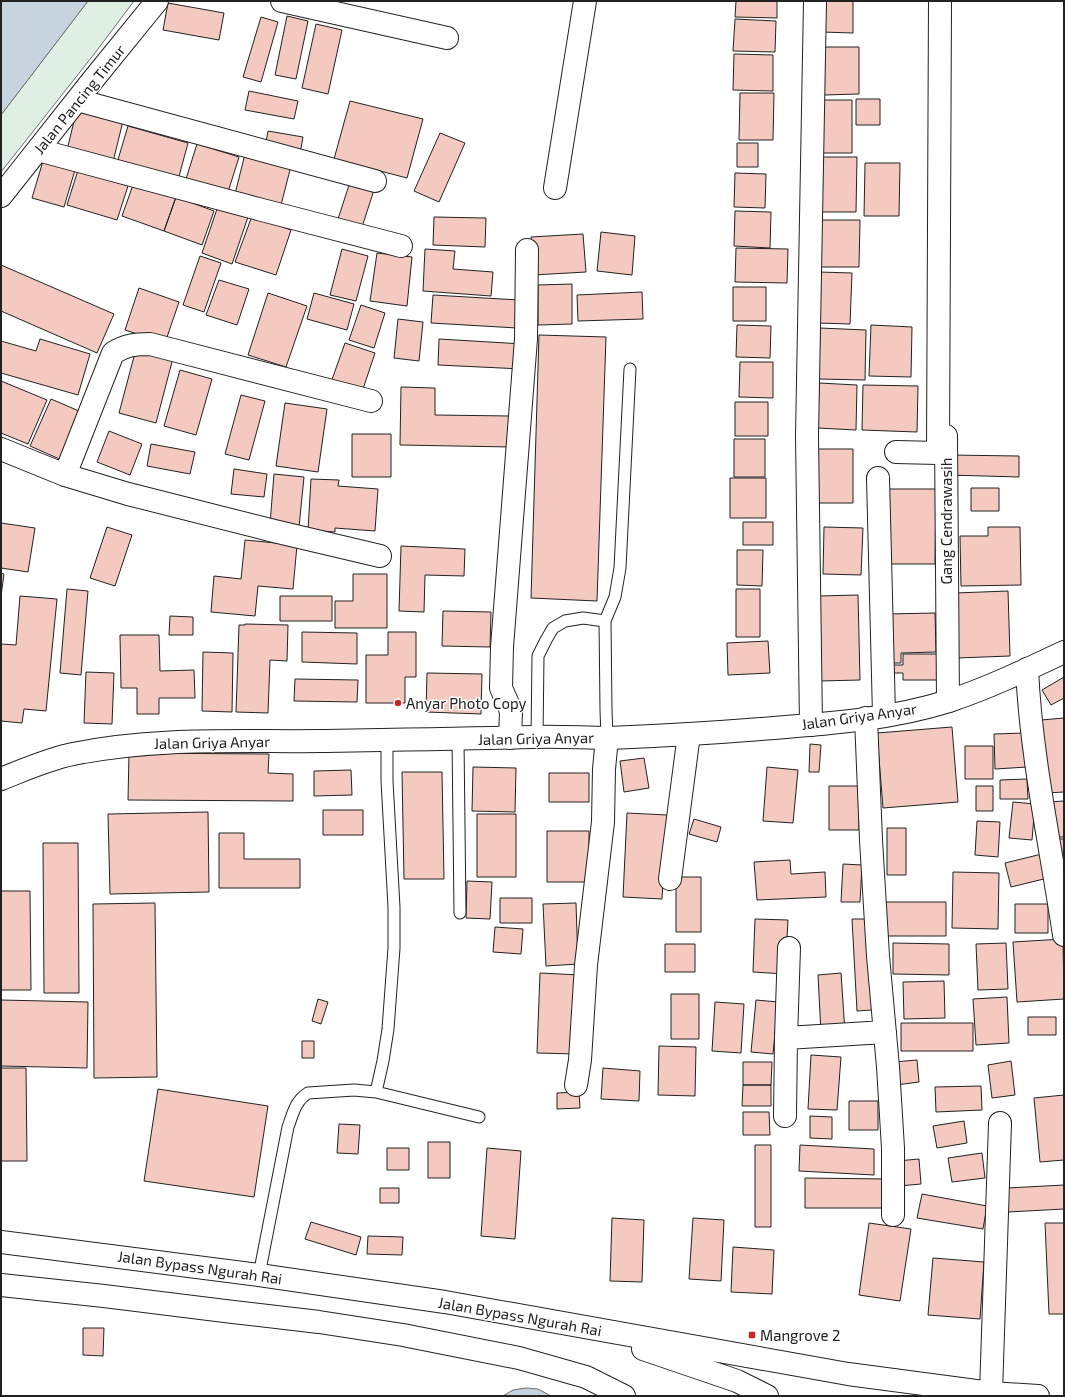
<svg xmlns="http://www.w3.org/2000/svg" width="1065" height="1397" viewBox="0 0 1065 1397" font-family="'Exo 2',sans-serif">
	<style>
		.green { fill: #e0efe3; stroke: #6f6f6f }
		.water { fill: #c7d3dd; stroke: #6f6f6f }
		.building { fill: #f3c9c0; stroke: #222 }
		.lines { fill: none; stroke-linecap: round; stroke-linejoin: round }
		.service-casing { stroke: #222; stroke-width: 13 }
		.minor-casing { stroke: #222; stroke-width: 24 }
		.tertiary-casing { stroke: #222; stroke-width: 24 }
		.trunk-casing { stroke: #222; stroke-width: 24 }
		.service { stroke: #fff; stroke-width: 11 }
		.minor { stroke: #fff; stroke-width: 22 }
		.tertiary { stroke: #fff; stroke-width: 22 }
		.trunk { stroke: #fff; stroke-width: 22 }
		.poi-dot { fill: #c62828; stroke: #fff; stroke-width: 1.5 }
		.labels { text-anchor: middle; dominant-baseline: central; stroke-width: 3; stroke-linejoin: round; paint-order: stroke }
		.street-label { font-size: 15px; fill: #222; stroke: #fff }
		.poi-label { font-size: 15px; fill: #222; stroke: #fff; text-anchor: start }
	</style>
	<rect width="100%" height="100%" fill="#fff"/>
	<path class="green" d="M88,1h46l-39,52 -94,119v-57z"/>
	<path class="water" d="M1,1h87l-87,114z
		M526,1388l12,1 13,7h-48l10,-6z"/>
	<path class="building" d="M736,1h41v17l-42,-1z
		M823,1h30v32l-31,-1z
		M168,3l56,10 -5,27 -56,-10z
		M287,16l21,5 -12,58 -21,-4z
		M261,17l17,5 -17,60 -18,-5z
		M735,19l41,2 -1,31 -42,-1z
		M316,24l26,6 -14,64 -26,-6z
		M823,47h36v47l-35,1z
		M734,54l39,1v36l-40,-1z
		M249,91l49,10 -4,18 -49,-9z
		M740,93h34l-1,47h-34z
		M856,99h24v26h-24z
		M821,100h31v53h-31z
		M350,101l73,18 -16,59 -73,-19z
		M77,109l46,12 -10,41 -46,-12z
		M128,126l60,17 -10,37 -61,-17z
		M268,131l35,6 -3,17 -35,-6z
		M440,133l25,10 -26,59 -25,-11z
		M737,143h21v24h-21z
		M197,144l42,13 -11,35 -42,-13z
		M245,154l46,12 -10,39 -46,-11z
		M821,157h36l-1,55h-36z
		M43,161l32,9 -11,37 -32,-9z
		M865,163h35l-1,53h-35z
		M78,170l50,16 -11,34 -50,-15z
		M735,173l31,1 -1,34 -31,-1z
		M134,182l42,15 -12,34 -42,-15z
		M350,182l24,8 -12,37 -24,-8z
		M176,197l38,14 -12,34 -38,-14z
		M218,206l30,11 -16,47 -30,-11z
		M735,211l36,1 -1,36 -36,-2z
		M252,216l39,14 -15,45 -41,-13z
		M434,217l52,1 -1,29 -52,-2z
		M821,220h39l-1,47h-39z
		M601,232l34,4 -3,39 -35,-4z
		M583,234l3,38 -53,3 -2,-38z
		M736,248l52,1 -1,34 -52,-1z
		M342,249l26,7 -12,45 -26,-6z
		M425,249l30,2 -2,18 40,3 -2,24 -68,-5z
		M377,253l35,4 -5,49 -37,-5z
		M200,256l21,7 -17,49 -21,-7z
		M1,265l113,49 -17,39 -96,-42z
		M819,272l33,1 -2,51 -32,-1z
		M219,280l30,9 -12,36 -31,-10z
		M572,284v40l-34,1v-40z
		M733,287h33v34h-33z
		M139,288l40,14 -14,41 -40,-13z
		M642,292l1,27 -65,2 -1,-26z
		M268,293l39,13 -21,61 -38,-12z
		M314,293l40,11 -7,26 -40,-11z
		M433,295l86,5 -2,28 -86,-5z
		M361,305l24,8 -11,35 -25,-8z
		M398,319l25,3 -4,39 -25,-3z
		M737,325l34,1 -1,32 -34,-1z
		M871,325l41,2 -1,50 -42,-1z
		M820,328l46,2 -1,50 -46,-1z
		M539,335l67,2 -9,264 -66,-3z
		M40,339l50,15 -12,41 -77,-22v-32l35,10z
		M439,339l84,5 -1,25 -84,-4z
		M345,343l30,10 -14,42 -31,-10z
		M136,349l37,9 -17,65 -37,-10z
		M740,362h33v36l-34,-1z
		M180,370l32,9 -16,56 -32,-9z
		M1,381l46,19 -19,44 -27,-11z
		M819,383l38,2 -1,45 -38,-2z
		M863,385l55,1 -1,46 -55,-2z
		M401,387l34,1v27l76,1v31l-111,-2z
		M241,395l24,6 -16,59 -24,-6z
		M51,399l35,15 -22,47 -34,-15z
		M735,402h33v34h-33z
		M285,403l42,6 -9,63 -42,-6z
		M109,431l33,13 -12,31 -33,-13z
		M352,434h39v43h-39z
		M734,439h31v38h-31z
		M151,444l44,8 -5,22 -43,-8z
		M817,449h36v54h-36z
		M949,455l70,1v21l-70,-2z
		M234,469l33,5 -3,23 -33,-3z
		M274,474l30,3 -5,50 -29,-3z
		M730,478h36v40h-36z
		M311,479l28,1 -1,6 40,3 -3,42 -40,-3v4l-27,-2z
		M971,488h28v23h-28z
		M886,489h50l-1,75h-50z
		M743,522h30v23h-30z
		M1,523l34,5 -7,44 -27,-4z
		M107,527l25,8 -17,51 -25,-8z
		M824,527l39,1 -2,47 -38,-1z
		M988,527h32l1,58 -60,1 -1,-50h28z
		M245,540l52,5 -4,44 -35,-3 -3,30 -44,-4 3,-36 27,3z
		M401,546l64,3 -1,27 -39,-1 -1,37 -25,-1z
		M737,550h26l-1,36 -25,-1z
		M1,573l3,1 -3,22z
		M353,574h34v54h-52v-27h18z
		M67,589l21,2 -7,84 -21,-2z
		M736,589h24v48h-24z
		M1008,591l2,65 -53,2 -2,-65z
		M858,595l2,85 -40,1 -2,-85z
		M20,596l37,3 -11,112 -22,-2 -2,14 -21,-2v-77l15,1z
		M280,596h52v25h-52z
		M443,611l48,1 -1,35 -48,-1z
		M935,613l1,39 -35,1v10h-14l-1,-49z
		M170,616l23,1v18h-24z
		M245,624l43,1 -1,36 -17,-1 -2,53 -32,-1 3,-87h6z
		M302,632l55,1v31l-55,-2z
		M388,632h28v45h-11v26h-39v-48h22z
		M120,635h39l1,36 34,-1 1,28h-36v16h-22v-26h-16z
		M768,641l2,32 -42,2 -1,-32z
		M203,652l30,1 -1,59 -30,-1z
		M903,654h35v26h-35v-7h-15v-8h15z
		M86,672l28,1 -2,51 -28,-1z
		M427,673l55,1 -1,40 -55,-2z
		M1064,677v21l-13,7 -9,-15z
		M295,679l63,1 -1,22 -63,-1z
		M1064,718v74l-18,1 -5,-73z
		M952,727l6,75 -75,6 -6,-75z
		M1025,733l2,34 -32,2 -1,-35z
		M810,744l11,1 -2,27h-10z
		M965,746h28v33h-28z
		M129,753l140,1 -1,19 25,1v27l-165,-1z
		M644,758l5,30 -25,4 -4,-31z
		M473,767l43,1 -1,44 -43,-1z
		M767,767l31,3 -5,53 -30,-2z
		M351,770l1,25 -38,1v-25z
		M402,772h40l2,107h-40z
		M549,773h40v29h-40z
		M1027,779l1,20h-28v-19z
		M829,786h30v44h-30z
		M976,786h17v25h-17z
		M1064,801v36h-13l-2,-35z
		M1013,802l22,2 -3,36 -23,-2z
		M323,810h40v25h-40z
		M208,812l1,80 -99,2 -2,-80z
		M627,813l40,2 -5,84 -39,-2z
		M477,814h39v63h-39z
		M694,819l27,8 -4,15 -28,-8z
		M977,821l23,1 -2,35 -23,-2z
		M887,828h19v47h-19z
		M547,831h42v51h-42z
		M219,833h25v26h56v29h-81z
		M1059,839h5v33z
		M43,843h35l1,150h-35z
		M1046,853l6,24 -41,10 -6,-24z
		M790,860l1,14 34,-2 1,25 -69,3 -3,-38z
		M843,864l19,1 -2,37h-19z
		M953,872l46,1 -1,56 -46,-1z
		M676,877h25v55h-25z
		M467,881l25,1 -2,37 -24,-1z
		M1,891h29l1,99h-30z
		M500,898h32v25h-32z
		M882,902h64v34h-64z
		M155,903l2,174 -63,1 -1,-174z
		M576,903l2,61 -32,2 -3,-62z
		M1015,904h33v29h-33z
		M755,919l33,1 -3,54 -32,-2z
		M852,919h16l4,91 -15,1z
		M495,927l28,2 -2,25 -28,-2z
		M1063,939l1,60 -47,3 -4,-60z
		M893,943l56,1v31l-56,-1z
		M1006,943l2,46 -30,1 -2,-46z
		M665,944h30v28h-30z
		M540,973l40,2 -4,79 -39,-1z
		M841,973l4,59 -24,1 -3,-58z
		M944,981l1,37 -41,1 -1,-37z
		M671,994h28v45h-28z
		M1007,997l2,46 -33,2 -3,-46z
		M318,999l10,3 -7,22 -9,-3z
		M1,1000l87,2 -1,66 -86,-2z
		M756,1000l22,2 -5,52 -22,-2z
		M715,1002l29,2 -3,49 -29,-2z
		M1028,1017h28v18h-28z
		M901,1023h72v28h-72z
		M302,1041h12v17h-12z
		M659,1046l37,1 -1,49 -37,-1z
		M811,1055l30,2 -4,53 -29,-1z
		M917,1060l2,22 -23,3 -2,-23z
		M1011,1061l4,34 -23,3 -4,-33z
		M743,1062h29l-1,23h-28z
		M1,1068h25l1,93h-26z
		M603,1068l37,3 -1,30 -38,-2z
		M743,1085h28v21h-29z
		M981,1086l1,24 -46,2 -1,-25z
		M158,1089l110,17 -14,91 -110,-16z
		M579,1092l1,16 -23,1v-16z
		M1064,1095v65l-24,2 -6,-64z
		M849,1101h29v29h-29z
		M743,1112h26l1,23h-27z
		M810,1116l22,1v22l-22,-1z
		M964,1121l3,22 -30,5 -4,-22z
		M339,1124l21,1 -2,29 -21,-1z
		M428,1142h22v36h-22z
		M755,1145h16v82h-16z
		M800,1145l74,4v26l-75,-4z
		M387,1148h22v22h-22z
		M487,1148l34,3 -6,88 -34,-3z
		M982,1153l3,25 -33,4 -4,-24z
		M919,1159l2,25 -22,2 -2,-25z
		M805,1178l83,1v29h-83z
		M1064,1185v24l-56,3 -1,-24z
		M380,1188h19v15h-19z
		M922,1194l65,12 -4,23 -66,-11z
		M612,1218l32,2 -2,62 -32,-1z
		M693,1218l31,2 -3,61 -32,-2z
		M311,1222l50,15 -5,18 -51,-16z
		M869,1223l42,6 -11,72 -41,-6z
		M1045,1223h19v91h-15z
		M368,1236l35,1 -1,18 -35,-1z
		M733,1247l41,3 -2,44 -41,-2z
		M933,1258l51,4 -4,57 -52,-4z
		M83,1328h21l-1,28 -20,-1z"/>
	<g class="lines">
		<defs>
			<path id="service" d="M605,621l1,89 1,28
				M537,737l1,-81 8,-16 7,-12 12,-7 18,-3 22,3 10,-24 5,-29 10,-199
				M458,739l2,174
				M376,1092l7,-31 5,-32 6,-81v-41l-7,-126v-41
				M259,1275l29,-148c5,-13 7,-26 20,-34l46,-3 22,2 103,25"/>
			<path id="minor" d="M282,1l165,37
				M77,100l298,81
				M38,150l224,60 139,36
				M555,188l30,-187
				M1,196l91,-115 65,-80
				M946,436l2,265
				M1,449l64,26 63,19 146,37 106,25
				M896,452l42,1 2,-452
				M65,475l48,-122c12,-8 23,-9 37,-9l221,57
				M878,478l6,237
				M1027,669c4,89 24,178 37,266
				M866,718l5,122 7,116 10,111 5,81v67
				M811,725l-4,-289 8,-435
				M510,738l1,-26 -2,-6 -8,-18 1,-41 24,-308 1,-89
				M670,879l19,-145
				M786,1038l3,-90
				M576,1085l4,-25 6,-95 17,-143 1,-53 3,-31
				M785,1116l1,-78 99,-6
				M991,1393l9,-270"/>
			<path id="tertiary" d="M1,779c23,-9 47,-20 72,-25 83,-17 164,-12 249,-13 70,-1 141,-2 211,-4 26,-1 51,1 76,1 51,-2 102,-5 152,-9 63,-5 128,-9 188,-28 39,-13 77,-31 115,-49"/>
			<path id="trunk" d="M1,1242l258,33 186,27 403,72 143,19 47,3
				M1,1285l103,11 129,16 86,10 84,13 116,23 67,19 38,19
				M643,1349l94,32 30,15"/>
		</defs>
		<use href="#service" class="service-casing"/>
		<use href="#minor" class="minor-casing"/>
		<use href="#tertiary" class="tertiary-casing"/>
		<use href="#trunk" class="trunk-casing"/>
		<use href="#service" class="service"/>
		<use href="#minor" class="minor"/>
		<use href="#tertiary" class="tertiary"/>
		<use href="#trunk" class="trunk"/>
	</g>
	<g class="poi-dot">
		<circle cx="398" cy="703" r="4"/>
		<rect x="748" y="1331" width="8" height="8" rx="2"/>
	</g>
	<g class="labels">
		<g class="street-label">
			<text transform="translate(79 99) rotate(-51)">Jalan Pancing Timur</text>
			<text transform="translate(946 521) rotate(-90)">Gang Cendrawasih</text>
			<text transform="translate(859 716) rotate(-8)">Jalan Griya Anyar</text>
			<text transform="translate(536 738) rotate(-1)">Jalan Griya Anyar</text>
			<text transform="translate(212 742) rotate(-1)">Jalan Griya Anyar</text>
			<text transform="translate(200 1267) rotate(8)">Jalan Bypass Ngurah Rai</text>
			<text transform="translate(520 1316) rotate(10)">Jalan Bypass Ngurah Rai</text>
		</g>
		<g class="poi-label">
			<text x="406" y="703">Anyar Photo Copy</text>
			<text x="760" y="1335">Mangrove 2</text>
		</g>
	</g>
	<rect width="1065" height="1397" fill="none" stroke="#222222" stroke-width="4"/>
</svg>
